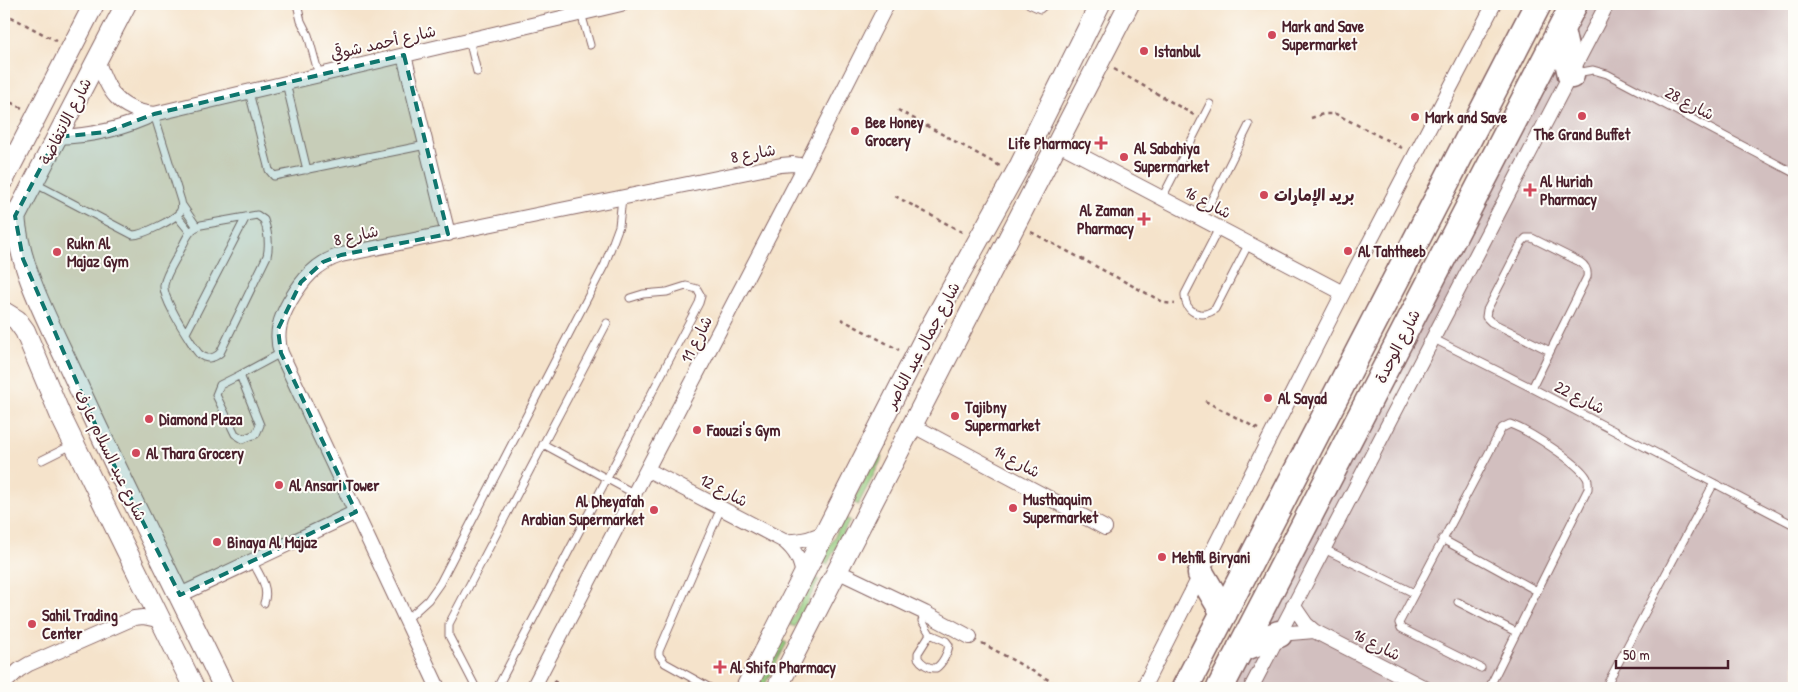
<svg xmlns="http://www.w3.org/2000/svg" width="1798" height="692" viewBox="0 0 1798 692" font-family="'Patrick Hand','Playpen Sans Arabic',sans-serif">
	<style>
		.industrial { fill: #d2bfbf }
		.green { fill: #95cc7f; stroke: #707655 }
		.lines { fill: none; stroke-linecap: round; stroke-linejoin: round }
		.lane-casing { stroke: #866463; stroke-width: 9 }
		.street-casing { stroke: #866463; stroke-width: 16 }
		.secondary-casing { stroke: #866463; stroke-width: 22 }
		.highway-casing { stroke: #866463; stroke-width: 29 }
		.path { stroke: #866463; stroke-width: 2.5; stroke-dasharray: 4 4; stroke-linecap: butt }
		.lane { stroke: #fff; stroke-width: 7 }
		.street { stroke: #fff; stroke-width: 14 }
		.secondary { stroke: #fff; stroke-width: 20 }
		.highway { stroke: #fff; stroke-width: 26 }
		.marked { fill: #0f766e; fill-opacity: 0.2; stroke: #0f766e; stroke-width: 4; stroke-dasharray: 10 6; stroke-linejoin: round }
		.poi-dot { fill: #d1495b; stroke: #fdfcf7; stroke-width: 2 }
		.labels { text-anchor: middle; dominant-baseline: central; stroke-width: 4; stroke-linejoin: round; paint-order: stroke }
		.poi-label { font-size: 16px; font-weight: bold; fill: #4a1f2b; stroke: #fdfcf7; text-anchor: start }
		.street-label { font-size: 16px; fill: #4a1f2b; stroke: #fdfcf7 }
	</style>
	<rect width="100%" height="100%" fill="#fdfcf7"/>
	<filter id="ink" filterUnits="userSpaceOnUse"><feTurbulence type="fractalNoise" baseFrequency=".02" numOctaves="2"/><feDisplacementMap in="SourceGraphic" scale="10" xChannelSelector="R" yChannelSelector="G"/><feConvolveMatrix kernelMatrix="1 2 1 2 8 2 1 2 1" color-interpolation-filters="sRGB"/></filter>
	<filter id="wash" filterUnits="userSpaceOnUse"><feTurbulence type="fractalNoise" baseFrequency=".0096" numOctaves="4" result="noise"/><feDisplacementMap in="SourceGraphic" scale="20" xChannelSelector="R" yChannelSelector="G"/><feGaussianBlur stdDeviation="1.12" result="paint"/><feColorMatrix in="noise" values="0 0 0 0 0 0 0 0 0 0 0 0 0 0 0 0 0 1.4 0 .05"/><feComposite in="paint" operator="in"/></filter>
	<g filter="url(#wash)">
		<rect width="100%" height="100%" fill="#f5e3cb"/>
		<path class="industrial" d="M1585,4h209v684h-563z"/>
		<path class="green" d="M877,455l6,2 -25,48 -5,-3z
			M844,518l6,2 -23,45 -5,-4z
			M814,577l5,3 -24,47 -6,-3z
			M781,640l6,3 -24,45 -5,-2z"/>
	</g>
	<g filter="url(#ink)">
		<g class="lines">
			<defs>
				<path id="lane" d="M297,4l4,17 7,14 11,40
					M1029,4l11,5 6,-5
					M581,13l9,32
					M469,39l8,33
					M1576,73l17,-3 14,4 187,99
					M286,83l21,87
					M249,92l20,78 5,6 152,-31
					M34,183l99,52c9,0 41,-15 47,-23 2,-3 2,-7 1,-11l-27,-87
					M1162,198l48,-94
					M182,205l15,22
					M257,215l7,5c4,12 6,23 3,36l-47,97c-9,8 -18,6 -24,-3 -8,-13 -34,-51 -32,-65 2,-11 11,-24 16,-34 6,-12 9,-22 21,-26z
					M177,216l13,16
					M1202,219l47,-94
					M1219,228l-34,66c-1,18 16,26 30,15l34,-66
					M186,333l60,-116
					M1432,338l100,50 262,137
					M240,375l20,50 -4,9 -13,5 -8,-5 -19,-39 4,-10z
					M240,375l41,-22
					M1532,388l55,-111c1,-7 -1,-11 -7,-15l-48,-24h-6l-4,4 -35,68 -1,7 5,5 59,29
					M543,444l92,50
					M42,460l32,-16
					M1442,539l95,52
					M1322,548l92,45
					M252,561c7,13 18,27 12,42
					M1458,602l58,30
					M925,613l-3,8 8,13
					M406,620l22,-20 12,-17 165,-319 14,-38 3,-28
					M930,634l16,7 3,4c-1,8 -7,19 -13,23 -7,1 -15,-5 -18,-10v-5z
					M1481,668l-80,-40 -2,-5 103,-195 8,-4c17,6 68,38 77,54 2,4 1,7 1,11l-99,199
					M476,688l-27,-52v-12l158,-301
					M497,688l202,-385 2,-7 -4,-7 -11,-3 -19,6 -24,2 -13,4
					M710,688l-45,-25 -6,-8v-4l62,-143
					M1605,688l109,-205"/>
				<path id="street" d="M404,55l44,179
					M97,59c11,33 21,51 57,55
					M57,137c34,-1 66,-8 97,-23l467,-110
					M1057,143l286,150
					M912,425l193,103
					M648,470l136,71c12,10 17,20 19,35
					M784,541c16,1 29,-2 42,-10
					M837,571l88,42 45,24
					M180,595l176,-83
					M1293,605l13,19 8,7 111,57
					M1279,634l35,-3
					M4,684l15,-14 10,-6 105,-46 9,-1 19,4
					M438,688l-157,-335c-6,-20 -1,-34 9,-52 13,-22 26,-38 51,-46l440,-90 12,-1 12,2
					M533,688l272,-522 82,-162
					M1143,688l200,-395 151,-289
					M1251,688l356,-684"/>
				<path id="secondary" d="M4,179l90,-175
					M15,216c5,57 35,108 58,159 48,106 101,209 151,313
					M4,239l122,-235
					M4,312l13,8 8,11 37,88 132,269
					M746,688l182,-357 92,-166 80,-161
					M777,688l352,-684"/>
				<path id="highway" d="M1561,30l10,45
					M1201,574l23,39
					M1240,649l39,-15
					M1185,688l353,-684
					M1220,688l354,-684"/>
			</defs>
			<use href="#lane" class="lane-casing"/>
			<use href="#street" class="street-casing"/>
			<use href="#secondary" class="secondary-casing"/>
			<use href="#highway" class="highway-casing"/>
			<path class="path" d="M4,13l52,28
				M1114,69l80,46
				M4,99l18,9
				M898,110l102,56
				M1311,118l12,-4h13l66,34
				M895,196l69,37
				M1031,232l134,71 10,1
				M841,319l58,31
				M1205,401l53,28
				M982,643l81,45
				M553,681l15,7"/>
			<use href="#lane" class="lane"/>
			<use href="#street" class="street"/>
			<use href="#secondary" class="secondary"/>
			<use href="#highway" class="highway"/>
		</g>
	</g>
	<path class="marked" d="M404,55l44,179 -107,21 -18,7 -22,20 -23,47 3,24 75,159 -176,83 -74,-146 -83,-190 -8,-43 42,-79 50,-5 47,-18z"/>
	<g class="poi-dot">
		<circle cx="1272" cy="35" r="5"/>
		<circle cx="1144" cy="51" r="5"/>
		<circle cx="1582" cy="116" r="5"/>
		<circle cx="1415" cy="117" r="5"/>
		<circle cx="855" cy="131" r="5"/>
		<path d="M1098.5 135.5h5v5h5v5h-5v5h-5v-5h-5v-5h5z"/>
		<circle cx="1124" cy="157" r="5"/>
		<path d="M1527.5 182.5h5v5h5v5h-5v5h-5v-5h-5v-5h5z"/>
		<circle cx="1264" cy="195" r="5"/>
		<path d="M1141.5 211.5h5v5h5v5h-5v5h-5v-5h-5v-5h5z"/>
		<circle cx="1348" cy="251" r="5"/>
		<circle cx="57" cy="252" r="5"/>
		<circle cx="1268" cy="398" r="5"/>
		<circle cx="955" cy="416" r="5"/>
		<circle cx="149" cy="419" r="5"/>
		<circle cx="697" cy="430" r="5"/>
		<circle cx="136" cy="453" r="5"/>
		<circle cx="279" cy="485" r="5"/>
		<circle cx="1013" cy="508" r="5"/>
		<circle cx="654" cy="510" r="5"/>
		<circle cx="217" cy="542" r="5"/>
		<circle cx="1162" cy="557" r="5"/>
		<circle cx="32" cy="624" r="5"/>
		<path d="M717.5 659.5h5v5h5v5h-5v5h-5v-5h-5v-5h5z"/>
	</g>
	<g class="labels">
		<g class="poi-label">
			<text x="1282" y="26">Mark and Save<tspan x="1282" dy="18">Supermarket</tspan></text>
			<text x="1154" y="51">Istanbul</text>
			<text x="1425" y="117">Mark and Save</text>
			<text x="865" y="122">Bee Honey<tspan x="865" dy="18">Grocery</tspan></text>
			<text x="1582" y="134" text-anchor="middle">The Grand Buffet</text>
			<text x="1091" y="143" text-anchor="end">Life Pharmacy</text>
			<text x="1134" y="148">Al Sabahiya<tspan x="1134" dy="18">Supermarket</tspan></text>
			<text x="1540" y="181">Al Huriah<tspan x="1540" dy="18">Pharmacy</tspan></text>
			<text x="1274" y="195">بريد الإمارات</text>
			<text x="1134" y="210" text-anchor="end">Al Zaman<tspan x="1134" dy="18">Pharmacy</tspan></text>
			<text x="67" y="243">Rukn Al<tspan x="67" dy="18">Majaz Gym</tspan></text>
			<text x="1358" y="251">Al Tahtheeb</text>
			<text x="1278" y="398">Al Sayad</text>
			<text x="965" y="407">Tajibny<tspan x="965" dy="18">Supermarket</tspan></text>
			<text x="159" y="419">Diamond Plaza</text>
			<text x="707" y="430">Faouzi's Gym</text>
			<text x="146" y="453">Al Thara Grocery</text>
			<text x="289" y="485">Al Ansari Tower</text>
			<text x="1023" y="499">Musthaquim<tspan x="1023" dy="18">Supermarket</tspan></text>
			<text x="644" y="501" text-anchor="end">Al Dheyafah<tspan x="644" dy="18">Arabian Supermarket</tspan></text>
			<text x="227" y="542">Binaya Al Majaz</text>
			<text x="1172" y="557">Mehfil Biryani</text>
			<text x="42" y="615">Sahil Trading<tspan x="42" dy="18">Center</tspan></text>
			<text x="730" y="667">Al Shifa Pharmacy</text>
		</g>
		<g class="street-label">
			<text transform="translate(383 42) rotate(-13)">شارع أحمد شوقي</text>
			<text transform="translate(1690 103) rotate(28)">شارع 28</text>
			<text transform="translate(65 121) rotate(-63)">شارع الانتفاضة</text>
			<text transform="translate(753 153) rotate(-11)">شارع 8</text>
			<text transform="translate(1208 202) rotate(28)">شارع 16</text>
			<text transform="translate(356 235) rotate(-13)">شارع 8</text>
			<text transform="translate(696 339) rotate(-63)">شارع 11</text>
			<text transform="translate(922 345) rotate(-62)">شارع جمال عبد الناصر</text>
			<text transform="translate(1397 346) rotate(-63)">شارع الوحدة</text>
			<text transform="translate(1580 397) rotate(27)">شارع 22</text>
			<text transform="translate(111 455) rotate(64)">شارع عبد السلام عارف</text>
			<text transform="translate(1017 461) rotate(28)">شارع 14</text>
			<text transform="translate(724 490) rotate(28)">شارع 12</text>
			<text transform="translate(1377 644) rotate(27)">شارع 16</text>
		</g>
	</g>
	<rect width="1798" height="692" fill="none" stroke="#fdfcf7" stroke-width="20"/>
	<path d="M1616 660v8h112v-8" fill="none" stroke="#4a1f2b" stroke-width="2.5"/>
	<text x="1623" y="660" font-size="15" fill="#4a1f2b" stroke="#fdfcf7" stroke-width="4" paint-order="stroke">50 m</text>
</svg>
